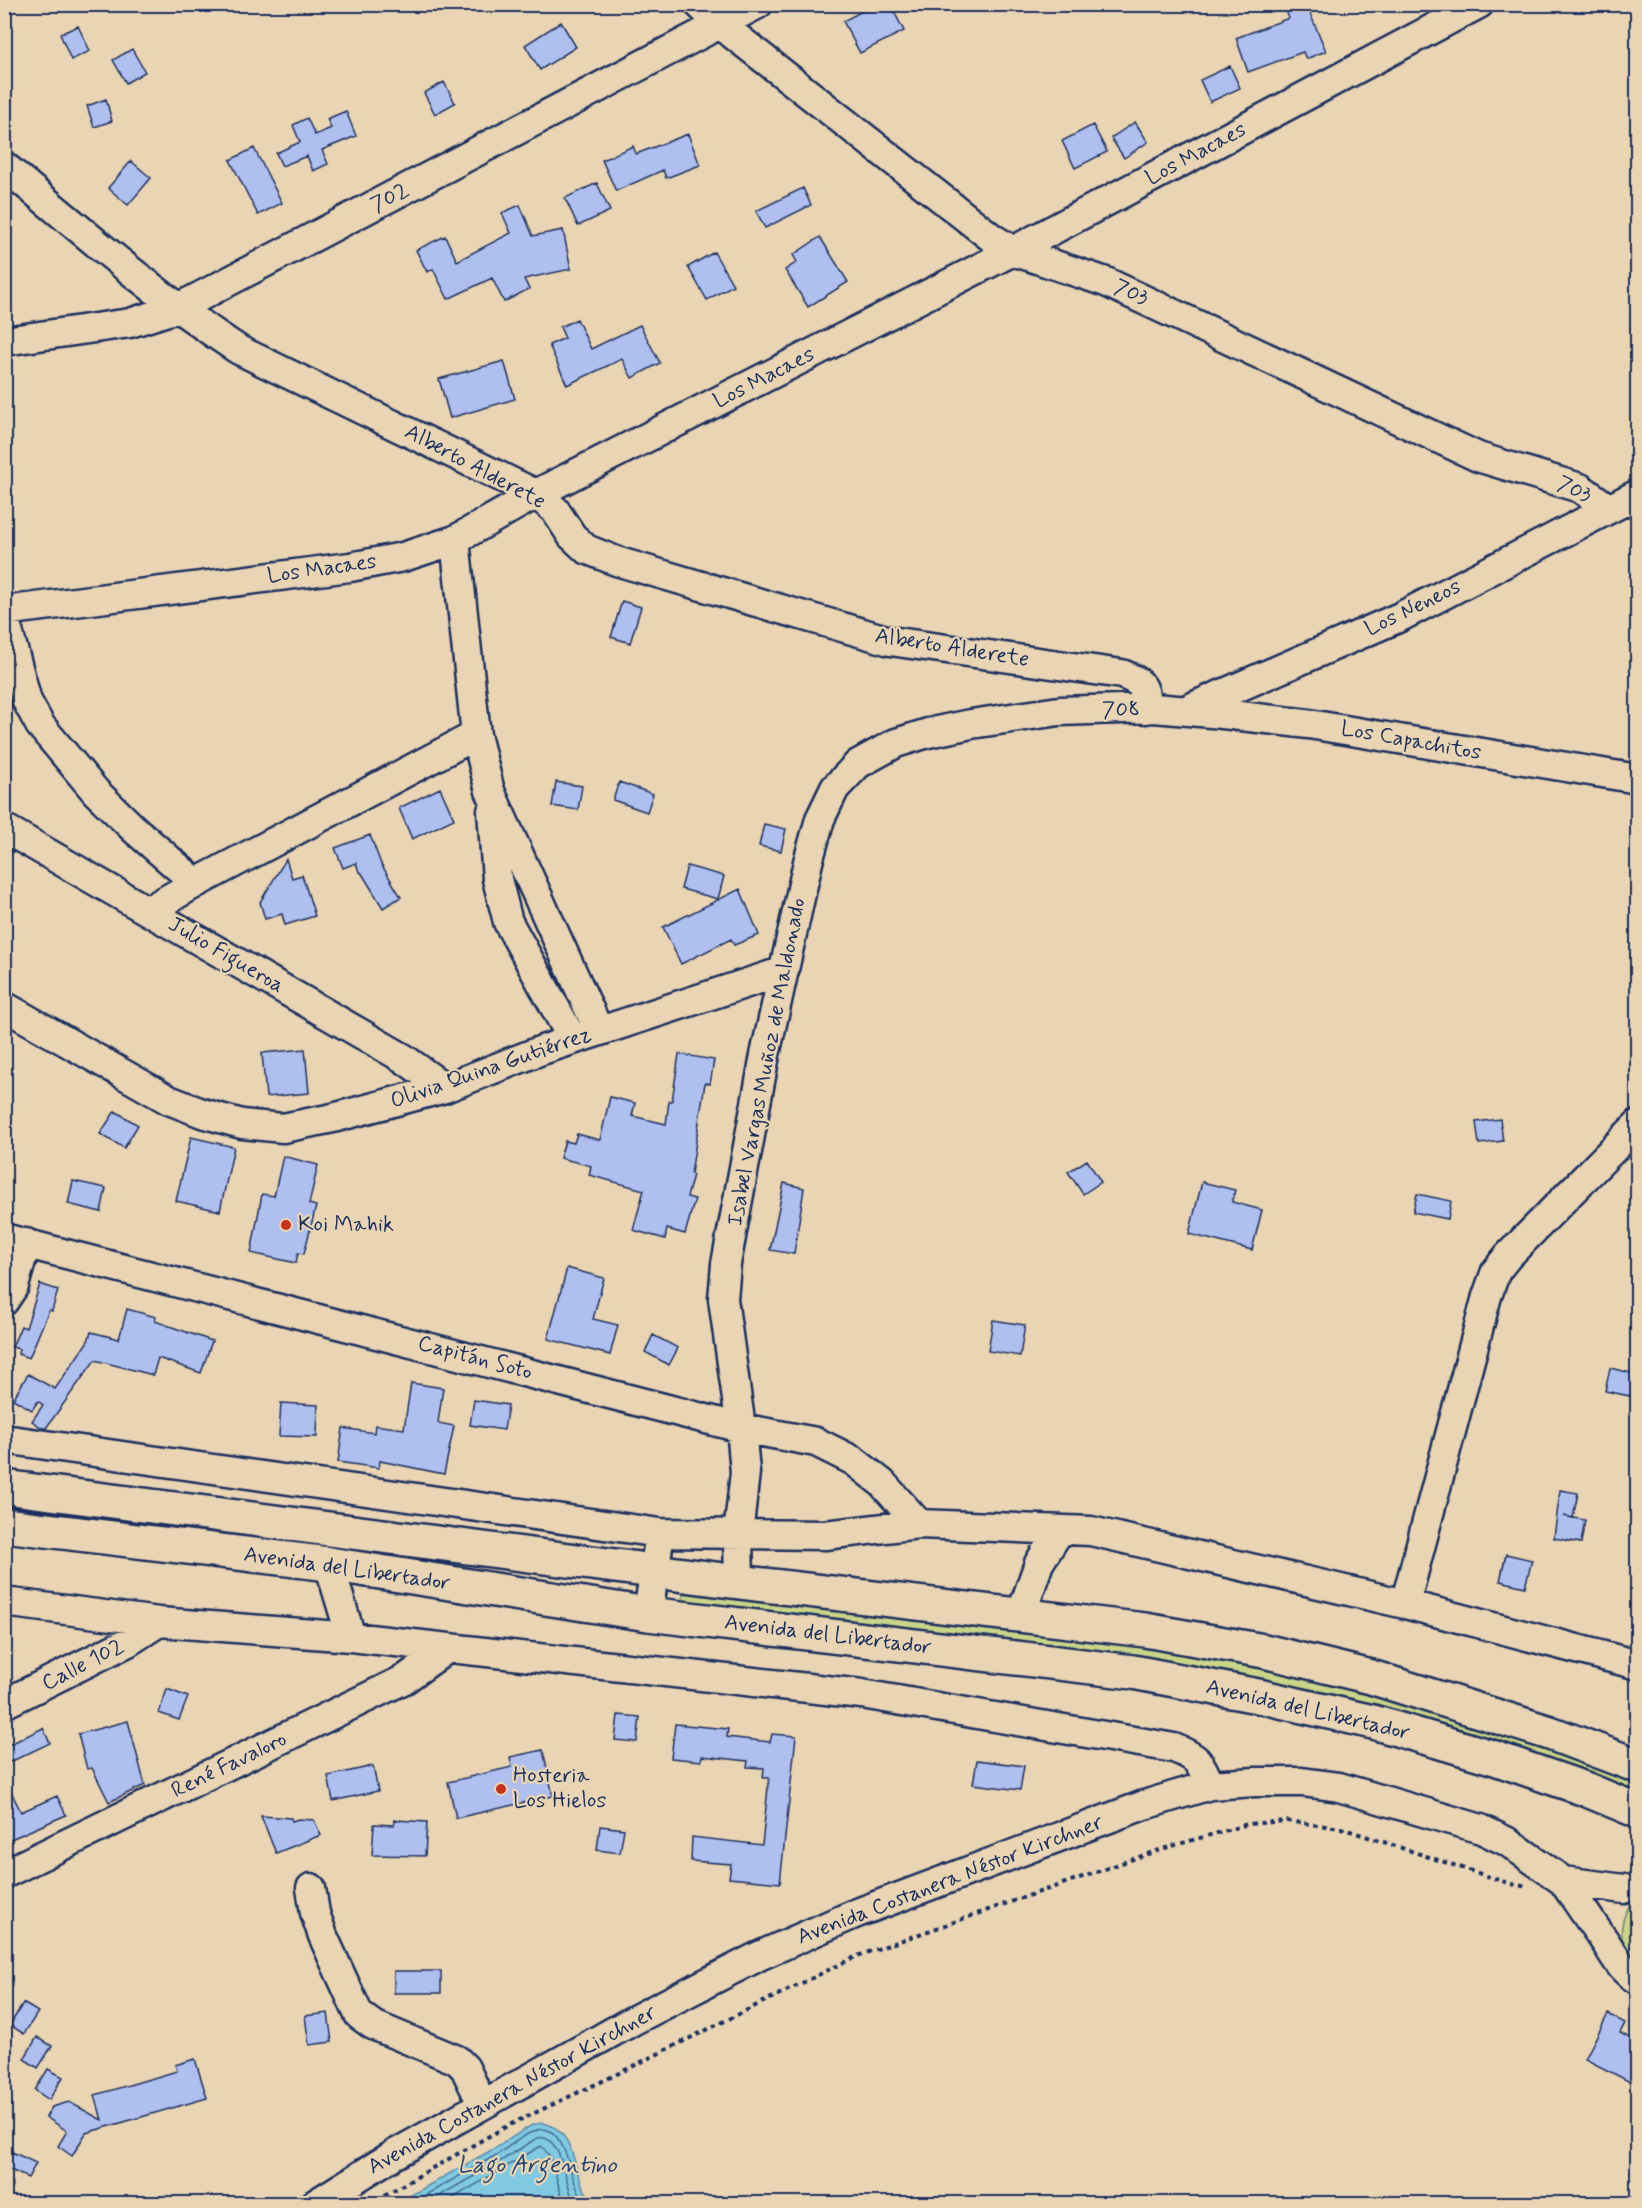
<svg xmlns="http://www.w3.org/2000/svg" width="1642" height="2208" viewBox="0 0 1642 2208" font-family="Mynerve,sans-serif">
	<style>
		.green { fill: #cad588; stroke: #728273; stroke-width: 1.5 }
		.water { fill: #80c9e1; stroke: #588bad; stroke-width: 1.5 }
		.lines { fill: none; stroke-linecap: round; stroke-linejoin: round }
		.shore { stroke: #436d92; stroke-width: 1.5 }
		.building { fill: #afbfef; stroke: #1b2f5e; stroke-width: 1.5 }
		.minor-casing { stroke: #1b2f5e; stroke-width: 33 }
		.major-casing { stroke: #1b2f5e; stroke-width: 38 }
		.path { stroke: #1b2f5e; stroke-width: 4; stroke-dasharray: 4.5 4.5; stroke-linecap: butt }
		.minor { stroke: #e9d5b3; stroke-width: 28 }
		.major { stroke: #e9d5b3; stroke-width: 33 }
		.poi-dot { fill: #c8321e; stroke: #e9d5b3; stroke-width: 2 }
		.labels { text-anchor: middle; dominant-baseline: central; stroke-width: 4.5; stroke-linejoin: round; paint-order: stroke }
		.street-label { font-size: 22px; fill: #1b2f5e; stroke: #e9d5b3 }
		.poi-label { font-size: 22px; fill: #1b2f5e; stroke: #e9d5b3; text-anchor: start }
		.water-label { font-size: 24px; font-style: italic; fill: #2a4672; stroke: #e9d5b3 }
	</style>
	<rect width="100%" height="100%" fill="#e9d5b3"/>
	<filter id="ink" filterUnits="userSpaceOnUse"><feTurbulence type="fractalNoise" baseFrequency=".0167" numOctaves="2"/><feDisplacementMap in="SourceGraphic" scale="12" xChannelSelector="R" yChannelSelector="G"/><feConvolveMatrix kernelMatrix="1 2 1 2 8 2 1 2 1" color-interpolation-filters="sRGB"/></filter>
	<g filter="url(#ink)">
		<path class="green" d="M684,1585l447,58 233,46 182,53 91,41v14l-96,-39 -859,-155z
			M1637,1896v64c-24,-16 -17,-46 0,-64z"/>
		<path class="water" d="M542,2123c31,5 31,41 41,64 3,8 10,12 16,16h-202l100,-56 35,-22z"/>
		<g class="lines">
			<path class="shore" d="M410,2204c29,-17 59,-33 88,-50 12,-8 26,-20 39,-24 7,-2 13,0 17,4 19,20 14,51 34,70
				M425,2204l79,-45 33,-21c22,-6 28,38 33,53 1,5 4,8 8,13
				M443,2204l98,-58c17,14 13,40 25,58"/>
		</g>
		<path class="building" d="M876,4h14l14,27 -44,22 -17,-32z
			M1283,4h23l20,47 -20,8 -3,-7 -55,20 -12,-34 53,-20z
			M561,22l15,25 -36,23 -15,-25z
			M78,26l12,25 -19,9 -11,-26z
			M132,49l13,23 -19,11 -13,-23z
			M1230,66l10,22 -30,14 -10,-22z
			M444,82l11,21 -20,11 -11,-21z
			M106,99l6,22 -18,6 -7,-21z
			M346,111l10,25 -34,14 6,14 -15,7 -6,-15 -25,10 -6,-13 24,-11 -7,-17 14,-7 8,17 16,-7 -4,-9z
			M1135,122l13,20 -24,16 -13,-20z
			M1093,125l14,27 -32,16 -13,-27z
			M688,134l12,31 -34,13 -3,-8 -47,21 -14,-31 31,-14 3,8z
			M254,148l28,55 -24,12 -28,-55z
			M131,161l20,17 -23,27 -20,-17z
			M597,183l13,28 -32,15 -13,-28z
			M803,188l8,17 -46,23 -9,-17z
			M520,205l13,31 30,-6 8,39 -47,10 5,10 -25,13 -12,-24 -44,21 -15,-30 -6,3 -11,-22 29,-14 12,25 54,-28 -9,-20z
			M820,237l28,45 -40,25 -23,-37 12,-8 -4,-7z
			M714,252l19,33 -26,15 -19,-33z
			M577,319l14,30 49,-24 20,38 -28,15 -10,-19 -55,26 -18,-40 16,-7 -5,-11z
			M504,361l11,38 -65,19 -11,-39z
			M622,601l19,6 -11,36 -19,-6z
			M556,782l26,4 -4,24 -26,-4z
			M619,782l34,12 -6,18 -34,-12z
			M440,788l14,31 -42,20 -13,-31z
			M764,824l22,5 -5,22 -22,-5z
			M370,835l11,29 20,33 -18,11 -22,-36h-2l-3,-9 -13,5 -8,-20z
			M286,859l6,19 10,-3 13,41 -30,9 -3,-11 -17,5 -5,-17z
			M687,866l37,10 -6,23 -37,-10z
			M740,889l19,46 -25,10 -3,-6 -50,25 -18,-37z
			M305,1049l4,44 -43,4 -4,-44z
			M679,1054l35,6 -4,24 -5,-1 -14,91 2,1 -6,22 8,2 -10,35 -18,-5 -2,10 -32,-9 11,-40 -55,-15 2,-9 -31,-8 5,-17 9,2 3,-9 23,6 10,-43 25,6 -3,13 34,8 3,-23h3z
			M115,1111l23,14 -14,23 -24,-14z
			M1500,1119l3,22 -24,3 -3,-22z
			M191,1137l43,10 -14,64 -44,-10z
			M283,1156l35,9 -9,39 7,2 -12,48 -6,-1 -2,10 -45,-10 11,-59 12,2z
			M1087,1160l14,22 -18,12 -15,-22z
			M73,1181l33,7 -5,24 -33,-8z
			M1202,1182l33,8 -3,12 30,8 -10,40 -63,-16z
			M784,1183l20,5 -10,66 -24,-4z
			M1417,1194l34,7 -3,18 -35,-7z
			M567,1268l37,10 -11,41 25,6 -8,30 -62,-16z
			M40,1284l18,6 -6,21 -3,-1 -20,48 -11,-4 1,-5 -7,-2 9,-21 5,2z
			M127,1309l29,8 -1,4 57,20 -11,32 -43,-15 -5,17 -58,-15 -49,68h-4l-10,-7 11,-16 -5,-4 -6,9 -19,-11 15,-25 27,15 33,-48 3,-9 28,7z
			M993,1320l32,5 -5,31 -32,-5z
			M653,1335l25,13 -9,17 -24,-13z
			M1610,1368l25,6 -5,22 -25,-5z
			M411,1383l32,5 -5,35 16,3 -10,48 -64,-13 -1,7 -41,-6 5,-34 31,5 1,-8 29,4z
			M474,1400l34,5 -4,25 -34,-5z
			M281,1403l37,2 -1,32 -38,-1z
			M1560,1490l18,3 -5,25 -9,-2 21,4 -4,23 -27,-5z
			M1506,1554l26,6 -7,27 -25,-6z
			M167,1689l21,8 -9,23 -20,-7z
			M618,1715l22,2 -3,25 -22,-2z
			M128,1721l17,64 -36,17 -17,-34 -5,1 -9,-35z
			M675,1724l53,5 -1,8 43,5 2,-8 24,2 -16,147 -51,-5 2,-14 -40,-3 1,-24 70,8 7,-67h-6l1,-10 -17,-1 1,-6 -46,-5 -1,5 -30,-3z
			M43,1728l7,15 -46,22v-18z
			M543,1750l10,46 -97,22 -8,-36 64,-15 -2,-10z
			M977,1760l47,6 -4,24 -47,-6z
			M373,1766l5,25 -45,10 -5,-25z
			M4,1777l17,35 36,-16 9,19 -62,27z
			M261,1816l30,2 1,3 6,-2 16,1 7,15 -45,18z
			M395,1820l32,2 -2,34 -53,-1 2,-31 20,1z
			M600,1826l24,3 -4,24 -23,-3z
			M394,1971h47v22h-47z
			M23,2003l15,9 -14,22 -14,-9z
			M328,2013l4,29 -23,3 -4,-29z
			M1608,2014l17,9 -5,10 18,9v44l-53,-27z
			M37,2037l15,9 -14,22 -14,-9z
			M195,2059l12,39 -121,35 -14,23 -14,-10 9,-15 -21,-14 6,-10 17,-5 33,18 -7,-25 82,-24 -2,-6z
			M48,2069l15,8 -14,23 -14,-10z
			M12,2152l24,11 -8,15 -22,-10z"/>
		<g class="lines">
			<defs>
				<path id="minor" d="M699,4l22,21 271,213 21,13 93,31 372,175 102,31 28,20
					M4,166c77,64 152,130 235,184l297,144 19,16 17,26 14,13 30,12 274,80 232,33c21,9 23,11 24,35
					M4,341l126,-18 50,-16 578,-303
					M455,540l21,195 14,56 109,240
					M4,611l346,-44 53,-10 52,-17 81,-46 477,-243 466,-247
					M4,616l23,85 13,24 56,67 38,37 62,54
					M1188,709l212,-92 238,-123
					M492,811l5,68 11,43 65,118
					M4,828l399,230 42,30
					M149,910l47,-27 280,-148
					M4,1006l165,94 33,13 40,11 41,4 50,-10 112,-30 97,-38 242,-79
					M4,1238l737,190 75,14 38,19 28,22 37,41
					M4,1301l10,-15 12,-43
					M4,1439l656,94 165,2 94,-11 172,7 314,73 233,61
					M329,1564l22,73
					M739,1582l-1,-47 7,-63 -4,-44 -18,-129 3,-35 39,-209 43,-193 12,-43 15,-31 23,-24 38,-21 32,-10 43,-9 88,-13 95,-3 69,6 86,10 329,55
					M4,1602l155,20 192,15 511,57 312,54c25,10 25,13 36,37
					M1405,1604l82,-308 9,-25 12,-15 130,-132
					M648,1614l12,-81
					M1021,1615l18,-52 21,-33
					M4,1704l124,-62 31,-20
					M4,1874l401,-195 43,-31
					M1563,1881c14,20 27,40 41,59 11,16 16,30 34,40
					M311,1888l4,25 8,23 36,79 14,10 84,35 8,8 17,36
					M315,2204l80,-50 239,-134 125,-64 98,-43 287,-108 66,-20 45,-3h47l37,5 142,42 27,13 55,39 61,8"/>
				<path id="major" d="M4,1487l735,95 406,48 119,21 107,26 179,56 88,33
					M4,1525l325,39 319,50 485,58 130,25 110,25 122,36 90,31 53,22"/>
			</defs>
			<use href="#minor" class="minor-casing"/>
			<use href="#major" class="major-casing"/>
			<path class="path" d="M369,2204l138,-78 104,-49 246,-121 305,-107 86,-25 38,-3 55,7 170,56 17,3"/>
			<use href="#minor" class="minor"/>
			<use href="#major" class="major"/>
		</g>
	</g>
	<g class="poi-dot">
		<circle cx="286" cy="1225" r="6"/>
		<circle cx="501" cy="1789" r="6"/>
	</g>
	<g class="labels">
		<g class="street-label">
			<text transform="translate(1196 154) rotate(-28)">Los Macaes</text>
			<text transform="translate(390 198) rotate(-28)">702</text>
			<text transform="translate(1131 293) rotate(24)">703</text>
			<text transform="translate(764 378) rotate(-27)">Los Macaes</text>
			<text transform="translate(475 467) rotate(28)">Alberto Alderete</text>
			<text transform="translate(1574 490) rotate(25)">703</text>
			<text transform="translate(322 569) rotate(-8)">Los Macaes</text>
			<text transform="translate(1413 608) rotate(-26)">Los Neneos</text>
			<text transform="translate(952 648) rotate(9)">Alberto Alderete</text>
			<text transform="translate(1121 710) rotate(-2)">708</text>
			<text transform="translate(1411 741) rotate(10)">Los Capachitos</text>
			<text transform="translate(226 955) rotate(30)">Julio Figueroa</text>
			<text transform="translate(767 1062) rotate(-79)">Isabel Vargas Muñoz de Maldonado</text>
			<text transform="translate(491 1068) rotate(-19)">Olivia Quina Gutiérrez</text>
			<text transform="translate(475 1358) rotate(15)">Capitán Soto</text>
			<text transform="translate(347 1569) rotate(8)">Avenida del Libertador</text>
			<text transform="translate(828 1635) rotate(7)">Avenida del Libertador</text>
			<text transform="translate(83 1665) rotate(-27)">Calle 102</text>
			<text transform="translate(1308 1710) rotate(13)">Avenida del Libertador</text>
			<text transform="translate(229 1765) rotate(-26)">René Favaloro</text>
			<text transform="translate(950 1880) rotate(-21)">Avenida Costanera Néstor Kirchner</text>
			<text transform="translate(512 2090) rotate(-29)">Avenida Costanera Néstor Kirchner</text>
		</g>
		<g class="poi-label">
			<text x="298" y="1225">Koi Mahik</text>
			<text x="513" y="1776">Hosteria<tspan x="513" dy="25">Los Hielos</tspan></text>
		</g>
		<g class="water-label">
			<text x="537" y="2165">Lago Argentino</text>
		</g>
	</g>
	<rect width="1642" height="2208" fill="none" stroke="#e9d5b3" stroke-width="24"/>
	<rect x="12" y="12" width="1618" height="2184" fill="none" stroke="#1b2f5e" stroke-width="2" filter="url(#ink)"/>
</svg>
